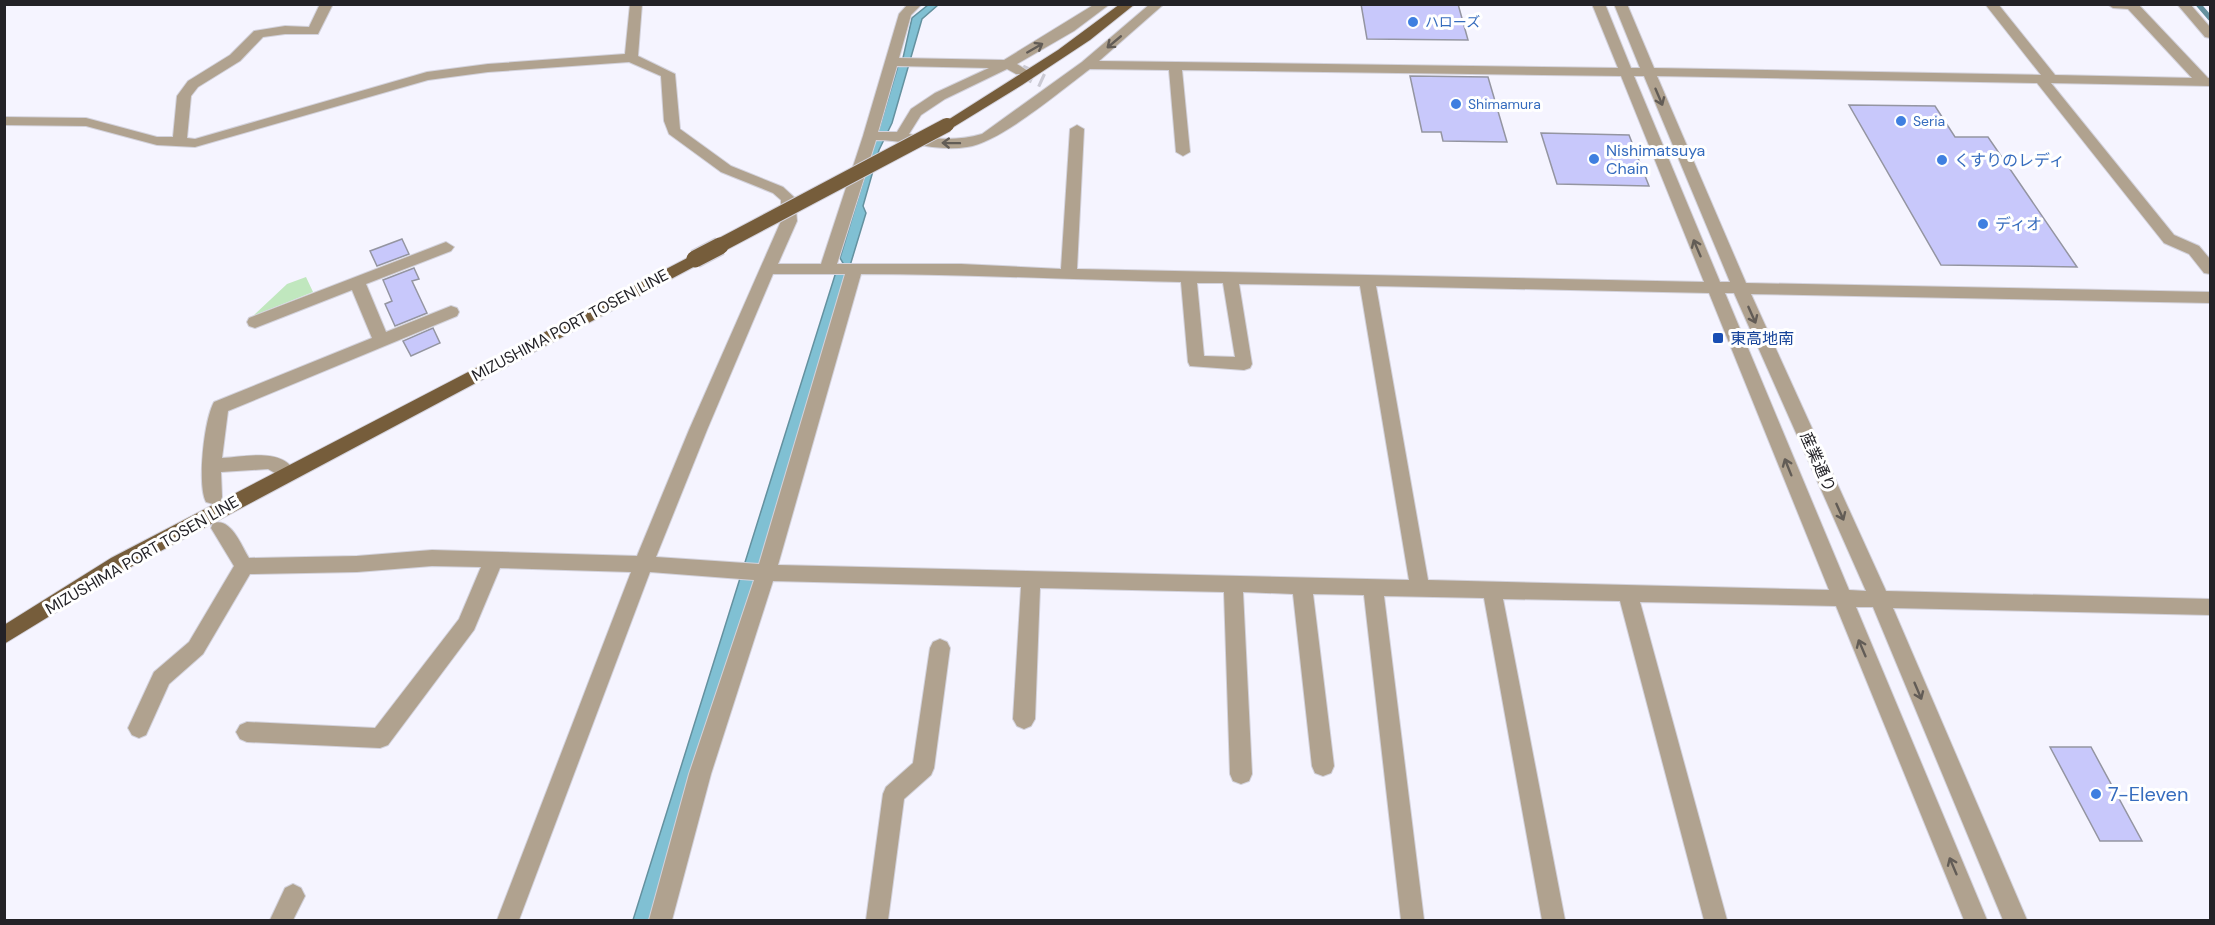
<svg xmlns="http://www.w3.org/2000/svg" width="2215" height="925" viewBox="0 0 2215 925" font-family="'DM Sans','Noto Sans JP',sans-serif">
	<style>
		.green { fill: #c0e7be }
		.water { fill: #80c0d3; stroke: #64919f; stroke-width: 1.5 }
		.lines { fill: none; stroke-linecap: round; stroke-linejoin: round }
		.stream { stroke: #64919f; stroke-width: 5 }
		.building { fill: #c8c8fb; stroke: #9495a1; stroke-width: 1.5 }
		.minor-tunnel { stroke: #cbcad4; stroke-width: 14; stroke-dasharray: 14 7; stroke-linecap: butt }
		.minor-casing { stroke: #d3d2dc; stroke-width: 2 }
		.major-casing { stroke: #d3d2dc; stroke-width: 2 }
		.minor { fill: #b0a28f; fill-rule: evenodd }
		.major { fill: #765d3b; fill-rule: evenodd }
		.major-bridge-far1-casing { stroke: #d3d2dc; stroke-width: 16; stroke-linecap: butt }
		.major-bridge-casing { stroke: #d3d2dc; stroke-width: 20; stroke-linecap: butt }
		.major-bridge-far1 { stroke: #765d3b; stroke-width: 14 }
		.major-bridge { stroke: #765d3b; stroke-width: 17 }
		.oneway { stroke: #625c56 }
		.shop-dot { fill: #3f7fe0; stroke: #fff; stroke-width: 2 }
		.transit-dot { fill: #1a4fb4; stroke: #fff; stroke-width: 2 }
		.labels { text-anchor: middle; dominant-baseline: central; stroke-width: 6; stroke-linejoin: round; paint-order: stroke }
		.far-shop-label { font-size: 14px; fill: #366cbe; stroke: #fff; text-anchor: start }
		.shop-label { font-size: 16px; fill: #366cbe; stroke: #fff; text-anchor: start }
		.street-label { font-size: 16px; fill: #232227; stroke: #fff }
		.transit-label { font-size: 16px; fill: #164399; stroke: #fff; text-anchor: start }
		.near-shop-label { font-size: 20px; fill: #366cbe; stroke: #fff; text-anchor: start }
	</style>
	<rect width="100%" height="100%" fill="#f5f4ff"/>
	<path class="green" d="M306,277l7,15 -60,24 34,-32z"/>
	<path class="water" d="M928,5h10l-16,14 -30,104 -13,27 -16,56 3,7c-37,123 -75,246 -112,369 -34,113 -75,224 -104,338h-17l202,-645 8,-12 -3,-5 58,-192 5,-8 9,-40z"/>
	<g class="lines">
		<path class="stream" d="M2198,4l12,14"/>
	</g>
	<path class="building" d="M1361,4h97l10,36 -101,-1z
		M1410,76l78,1 19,65 -64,-1 -2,-9h-19z
		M1849,105l86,1 20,31h33l89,130 -136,-2z
		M1541,133l88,2 20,51 -92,-2z
		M402,239l7,15 -32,12 -7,-15z
		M414,268l5,11 -7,2 15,32 -32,13 -10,-22 7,-3 -9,-21z
		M433,328l7,15 -29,13 -8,-15z
		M2050,747h41l51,94h-42z"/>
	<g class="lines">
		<path class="minor-tunnel" d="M1021,71l22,10"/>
		<defs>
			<path id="minor" d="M320,4h13l-15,30h-33l-22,3 -23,24 -42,26 -7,9 -4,42 8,1 232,-67 61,-8 137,-10 5,-50h12l-4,52 37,18 5,55 51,37 52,21 12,11 2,23 -19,43h43l42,-128 36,-122 9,-10h14l-11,11 -12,43 105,2 91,-56h15l-36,27 -57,33 11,7 -2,3h-10l-9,-5 -62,30 -24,16 -12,19c25,6 49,7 73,0l100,-72 68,-58h14l-65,57 519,7 -26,-64h13l26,64h9l-26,-64h13l27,64 387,7 -56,-71h13l57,71 137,3 -64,-69 -15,-1 -6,-4h31l70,74h2v8l-159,-3 123,152 25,11 11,13v15l-6,-1 -15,-19 -25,-11 -127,-160 -380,-7 89,207 464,9v11l-459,-9 135,297 324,8v16l-317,-7 134,312h-24l-130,-313h-17l131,313h-23l-128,-314 -196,-4 87,318h-23l-84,-319 -117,-2 62,321h-23l-58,-322 -100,-2 40,324h-23l-37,-325 -51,-1 21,172 -3,7 -8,3 -8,-3 -3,-7 -19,-172 -50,-2 9,182 -3,7 -8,3 -8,-3 -3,-7 -6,-182 -184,-4 -5,131 -4,7 -7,3 -7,-3 -4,-7 8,-132 -248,-6 -62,193 -39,146h-23l40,-146 65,-194 -104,-8 -131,348h-22l134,-348 -131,-4 -26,62 -86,115 -8,3 -133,-6 -7,-3 -4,-7 4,-7 7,-3 128,6 84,-109 22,-52 -49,-1 -75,6 -107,2 -47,80 -34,30 -23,51 -7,3 -7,-3 -4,-7 26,-56 35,-30 45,-76 -23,-38 2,-5c18,-6 28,22 36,35l108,-2 75,-6 205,6 52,-126 92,-209v-21l-8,-7 -52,-21 -52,-38 -5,-13 -3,-45 -32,-14 -141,10 -60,8 -233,67 -38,-2 -71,-19 -82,-1v-8l82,1 71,19h16l4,-41 11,-15 42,-26 24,-24 31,-5 24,1zM897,66l92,2 -54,25 -24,16 -14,23h-19zM1090,69l79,1 7,82 7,4 7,-4 -8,-82 439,6 83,206 -627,-13 7,-140 -7,-4 -7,4 -9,140 -100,-5h-124l39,-124c30,0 60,12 91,7 34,-5 93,-56 123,-78zM1634,76h10l86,206h-10zM773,274h72l-86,290 -103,-7 51,-127zM861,274c107,0 214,6 320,8l7,80 2,4 54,4 6,-2 2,-4 -13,-80 121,2 49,294 -631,-15zM1197,283h26l12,74 -31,-1zM1376,286l333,7 120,297 -401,-10zM1725,293h9l132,298 -17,-1z
				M2177,4h13l20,23v11l-5,-1z
				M446,242l8,5 -3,4 -85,33 20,48 65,-26 6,2 2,4 -2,4 -229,95 -6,47c24,-1 60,-11 74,15l-3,5 -6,2 -19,-11 -47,3 1,25 -2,5 -7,2 -7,-2c-9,-17 -2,-82 8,-100l158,-64 -20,-48 -97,38 -6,-2 -2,-4 2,-4z
				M940,639l7,3 3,6 -16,120 -3,7 -27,24 -16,121h-22l17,-126 3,-7 27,-24 17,-115 3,-6z
				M293,884l8,4 4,8 -12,24h-23l15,-32z"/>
			<path id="major" d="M1120,4h15l-45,36 -68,45 -70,43h-10l-2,-3 118,-75z
				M695,254l6,1 2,4 -2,4 -576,307 -121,74v-19l107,-67z"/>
		</defs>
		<use href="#minor" class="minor-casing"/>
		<use href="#major" class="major-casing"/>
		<use href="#minor" class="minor"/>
		<use href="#major" class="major"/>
		<defs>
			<path id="major-bridge-far1" d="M717,247l230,-122"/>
			<path id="major-bridge" d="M695,259l25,-13"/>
		</defs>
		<use href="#major-bridge-far1" class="major-bridge-far1-casing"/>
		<use href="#major-bridge" class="major-bridge-casing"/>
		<use href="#major-bridge-far1" class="major-bridge-far1"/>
		<use href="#major-bridge" class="major-bridge"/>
	</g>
	<defs><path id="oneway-shaft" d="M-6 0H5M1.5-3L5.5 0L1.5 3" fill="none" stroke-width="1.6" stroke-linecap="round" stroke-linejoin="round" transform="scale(1.5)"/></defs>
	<g class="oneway">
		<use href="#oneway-shaft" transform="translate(1114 42) rotate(140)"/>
		<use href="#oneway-shaft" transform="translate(1035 48) rotate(-30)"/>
		<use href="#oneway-shaft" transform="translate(1659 97) rotate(67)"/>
		<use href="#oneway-shaft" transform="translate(951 143) rotate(-179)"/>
		<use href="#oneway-shaft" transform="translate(1697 248) rotate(-113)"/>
		<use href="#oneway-shaft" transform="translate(1752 315) rotate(66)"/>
		<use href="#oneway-shaft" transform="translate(1788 467) rotate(-112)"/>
		<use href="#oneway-shaft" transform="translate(1840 512) rotate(66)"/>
		<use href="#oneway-shaft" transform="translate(1862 648) rotate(-113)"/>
		<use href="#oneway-shaft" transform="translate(1918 691) rotate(67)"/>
		<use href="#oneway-shaft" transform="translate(1953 866) rotate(-113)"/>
	</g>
	<g class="shop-dot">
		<circle cx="1413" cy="22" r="6"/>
		<circle cx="1456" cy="104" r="6"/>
		<circle cx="1901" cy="121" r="6"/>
		<circle cx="1594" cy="159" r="6"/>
		<circle cx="1942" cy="160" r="6"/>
		<circle cx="1983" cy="224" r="6"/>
		<circle cx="2096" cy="794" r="6"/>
	</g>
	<rect class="transit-dot" x="1712" y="332" width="12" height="12" rx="3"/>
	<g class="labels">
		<g class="far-shop-label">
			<text x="1425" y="22">ハローズ</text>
			<text x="1468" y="104">Shimamura</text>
			<text x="1913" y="121">Seria</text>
		</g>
		<g class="shop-label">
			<text x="1606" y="150">Nishimatsuya<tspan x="1606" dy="18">Chain</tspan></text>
			<text x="1954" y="160">くすりのレディ</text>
			<text x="1995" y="224">ディオ</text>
		</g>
		<g class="street-label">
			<text transform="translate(570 325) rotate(-28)">MIZUSHIMA PORT TOSEN LINE</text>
			<text transform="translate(1818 462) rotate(66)">産業通り</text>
			<text transform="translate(142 555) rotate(-30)">MIZUSHIMA PORT TOSEN LINE</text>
		</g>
		<g class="transit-label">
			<text x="1730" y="338">東高地南</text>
		</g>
		<g class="near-shop-label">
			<text x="2108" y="794">7-Eleven</text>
		</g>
	</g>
	<rect width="2215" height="925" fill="none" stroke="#232227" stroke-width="12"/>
</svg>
